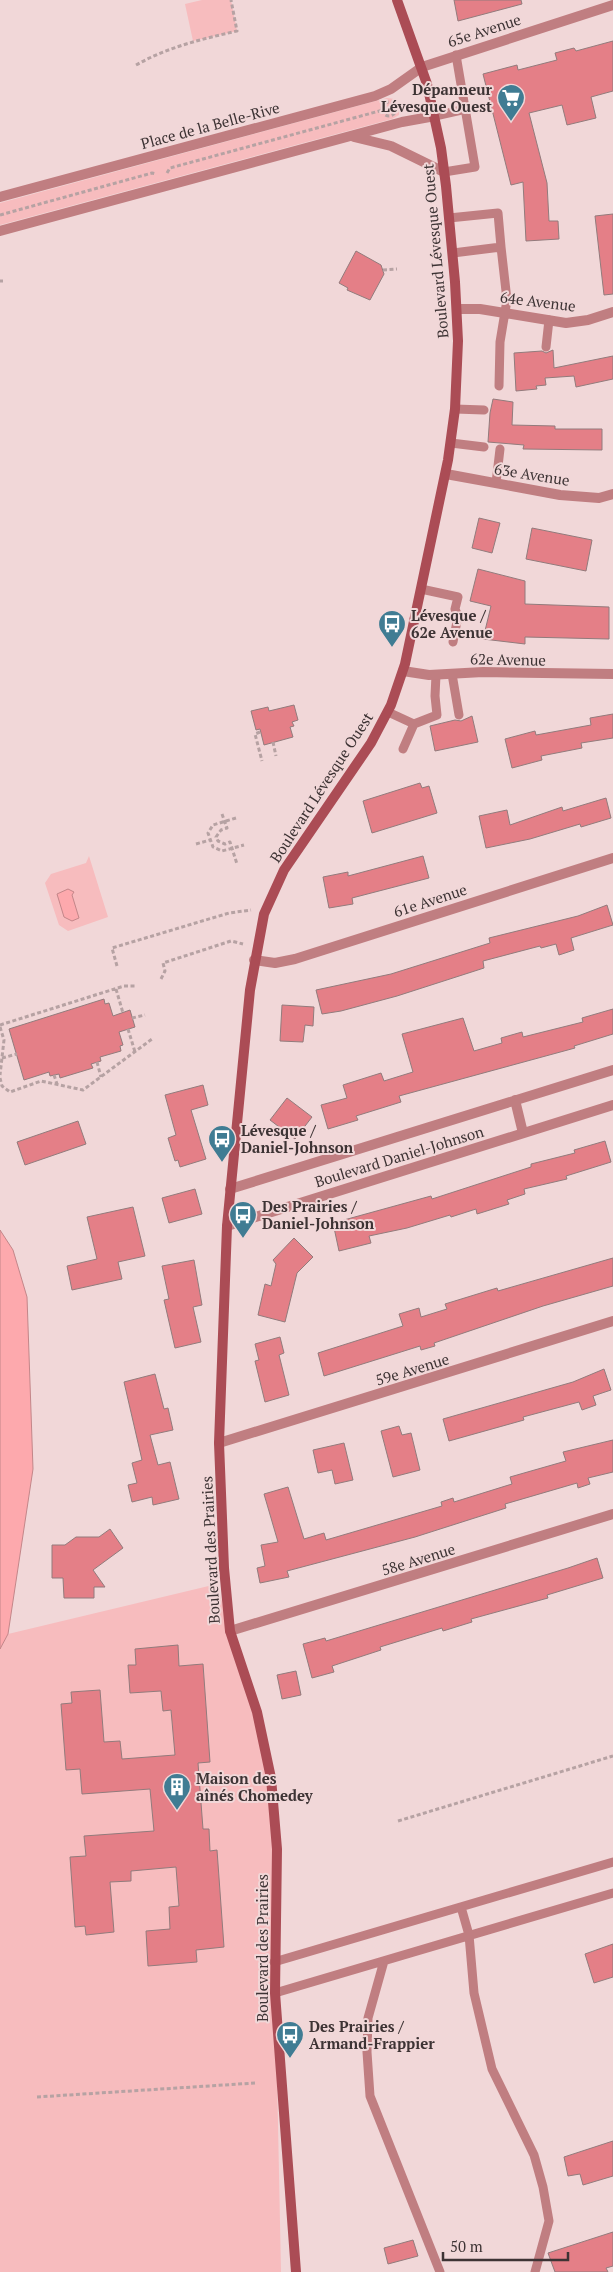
<svg xmlns="http://www.w3.org/2000/svg" width="613" height="2272" viewBox="0 0 613 2272" font-family="'PT Serif',serif">
	<style>
		.green { fill: #f7bcbe }
		.water { fill: #fda9ad; stroke: #c38689 }
		.building { fill: #e47f87; stroke: #927b7c }
		.lines { fill: none; stroke-linecap: round; stroke-linejoin: round }
		.path { stroke: #b6a2a3; stroke-width: 3; stroke-dasharray: 4 2.5; stroke-linecap: butt }
		.lane { stroke: #c07e81; stroke-width: 9 }
		.street { stroke: #c07e81; stroke-width: 10 }
		.secondary { stroke: #ab4c55; stroke-width: 10 }
		.labels { text-anchor: middle; dominant-baseline: central; stroke-width: 4; stroke-linejoin: round; paint-order: stroke }
		.street-label { font-size: 15px; fill: #3d3334; stroke: #f1d7d8 }
		.poi-label { font-size: 15px; font-weight: bold; fill: #3d3334; stroke: #f1d7d8; text-anchor: start }
	</style>
	<rect width="100%" height="100%" fill="#f1d7d8"/>
	<path class="green" d="M202,0h29l6,31 -44,10 -8,-37z
		M387,98l8,1 5,7 -1,9 -7,4 -392,106v-22z
		M89,856l19,61 -40,14 -9,-6 -14,-42 6,-9 35,-11z
		M217,1584l54,194 10,494h-281v-623l8,-15z"/>
	<path class="water" d="M68,889l6,3 -2,3 7,23 -7,3 -8,-4 -7,-23z
		M0,1230l13,20 14,47 6,172 -25,165 -8,15z"/>
	<path class="building" d="M454,0h67l1,4 -64,17z
		M613,41v50l-22,6 5,21 -29,7 -5,-20 -33,8 18,70 2,38h9l1,18 -33,2 -3,-59 -12,3 -28,-111 34,-9 1,5 39,-10 -2,-7 19,-5 2,3z
		M613,214v80l-9,1 -9,-79z
		M356,251l25,14 3,9 -14,26 -23,-10 1,-2 -9,-5z
		M553,350l1,18 59,-12v23l-37,8 -2,-11 -29,2 1,7 -10,1 1,3 -21,2 -2,-38 28,-2 4,2z
		M493,399l20,3 -1,23 43,1v3h47v21l-79,-1 1,-4 -36,-3 2,-29z
		M479,518l21,5 -8,30 -20,-5z
		M532,528l60,12 -6,31 -60,-12z
		M478,569l47,12v23l84,3v32l-84,-2v7l-42,-5 8,-33 -21,-5z
		M294,705l4,15 -6,2 2,4 -4,1 3,10 -29,8 -4,-16 -4,1 -5,-19 17,-4 1,4z
		M613,714v24l-32,5 1,5 -41,8 1,4 -30,8 -7,-29 30,-8 1,4 55,-10 -1,-7z
		M472,716l6,26 -43,9 -5,-25 25,-6 6,1z
		M420,783l2,5 7,-2 8,27 -65,20 -9,-32z
		M606,798l5,20 -30,9 -1,-3 -50,15 -44,9 -7,-32 28,-6 3,15 52,-18 1,4z
		M423,856l6,22 -77,20 1,6 -24,4 -6,-31 25,-5v4z
		M607,905l6,20 -42,13 3,12 -15,5 -3,-11 -15,4 -1,-2 -57,15 1,7 -87,28 -56,15 -19,3 -6,-24 75,-16 99,-31 -1,-5 89,-22z
		M104,999l1,5 4,-1 4,13 17,-6 5,17 -16,5 4,13 -3,1 1,5 -21,6 1,4 -10,3 2,4 -33,10 -1,-4 -9,2 -1,-4 -25,8 -15,-51z
		M282,1005l32,2 -1,19 -8,-1 -2,17 -23,-1z
		M613,1009v25l-39,12 1,2 -176,48 2,6 -45,14 2,4 -30,9 -7,-24 26,-7 -4,-13 38,-12 3,8 29,-9 -11,-38 61,-16 11,33 28,-8 -1,-5 21,-6 1,5 60,-15 -1,-4z
		M203,1085l5,20 -17,5 15,49 -26,8 -2,-7 -3,1 -7,-23 8,-3 -11,-40z
		M287,1098l25,19 -17,22 -25,-19z
		M78,1121l8,23 -61,21 -8,-23z
		M605,1141l6,21 -45,14 1,3 -43,10 1,5 -18,6 2,4 -32,10 -1,-5 -25,8 -1,-2 -43,13 -38,8 2,7 -32,8 -6,-28 98,-27 1,3 99,-32v-3l44,-11 -1,-3z
		M195,1189l7,25 -33,9 -7,-25z
		M133,1207l12,49 -27,6 4,17 -50,11 -5,-24 30,-7 -10,-42z
		M294,1238l19,19 -16,16 -12,49 -27,-7 7,-31 6,2 5,-22 -3,-4z
		M613,1258v28l-70,20 -109,37 1,3 -14,4 -1,-4 -96,30 -6,-23 85,-27 -4,-12 20,-6 2,9 26,-8 -2,-5 52,-16 1,3z
		M194,1260l8,45 -9,2 8,35 -26,6 -11,-48 5,-1 -7,-33z
		M280,1337l4,16 -5,2 10,40 -24,7 -10,-41 4,-1 -4,-16z
		M604,1369l7,21 -18,6 3,9 -14,5 -3,-8 -56,15 1,3 -75,21 -6,-22 130,-37z
		M155,1374l9,35 4,-1 5,22 -23,5 8,30 12,-3 9,37 -26,6 -1,-8 -20,5 -4,-17 9,-2 -5,-20 10,-3 -18,-78z
		M399,1426l3,9 9,-2 9,37 -27,7 -12,-46z
		M613,1440v32l-25,6 2,6 -12,4 -1,-5 -72,21 1,4 -91,29 -128,34 2,6 -29,6 -3,-15 8,-2 -4,-21 17,-3 -14,-48 24,-7 16,52 20,-6 2,7 116,-34 -1,-4 12,-4 1,4 58,-18 -2,-7 56,-16 -3,-9z
		M344,1443l9,37 -18,4 -3,-14 -14,3 -5,-23z
		M110,1529l13,19 -30,22 12,17h-11v11h-30l-1,-20h-11v-33h13l11,-8h23z
		M597,1558l6,20 -56,17 1,3 -77,21 1,3 -29,9 -1,-3 -62,19 1,3 -49,16 2,6 -22,6 -9,-34 22,-6 1,3 242,-73z
		M178,1645l1,21 24,-2 7,98 -12,1 5,66h6l1,22 7,-1 7,97 -28,3 1,12 -49,4 -2,-35 24,-2 -1,-22 10,-1 -3,-39 -45,4v10l-21,1 4,50 -28,3 -1,-9 -10,1 -5,-70 16,-1 -2,-20 70,-5 -4,-42 -68,5 -2,-25 -14,1 -5,-66 11,-1 -1,-11 29,-2 4,52 16,-1 2,18 53,-4 -4,-45 -8,1 -2,-20 -31,2 -2,-28h8l-1,-16z
		M296,1671l5,24 -19,4 -5,-24z
		M613,1944v33l-19,6 -9,-29z
		M613,2141v35l-30,9 -3,-11 -12,2 -4,-19z
		M613,2232v34l-7,2 2,4h-53l-7,-19z
		M413,2240l5,16 -30,8 -4,-16z"/>
	<g class="lines">
		<path class="path" d="M136,65c32,-18 66,-26 101,-34l-6,-31
			M382 109a7 7 0 1 1 14 0a7 7 0 1 1-14 0Z
			M167,173l3,-5 213,-58
			M0,215l152,-42 4,1
			M383,270l14,-1
			M0,281h3
			M260,732l-5,2 7,27
			M273,742l3,14
			M222,814l5,14 -6,2 -5,7 2,4 7,3 5,-2 7,22
			M236,818l-23,7 -5,8 5,14 9,4 22,-6
			M196,844l14,-4
			M117,966l-5,-18 117,-35 22,-3
			M161,979l4,-8 -2,-8 68,-22 12,3
			M116,989l7,24
			M132,1018l13,-3
			M0,1025l124,-39h12
			M0,1027l4,13 -4,35
			M128,1029l7,23
			M2,1058l15,-4
			M97,1062l4,15
			M54,1075l3,9
			M0,1078l2,8 8,6 31,-11 42,9 69,-51
			M398,1821l215,-65
			M37,2097l218,-14"/>
		<path class="lane" d="M435,116l31,-7
			M444,172l31,-5 -19,-112
			M449,218l49,-5 3,34
			M453,253l48,-6 6,53 -7,42 -1,44
			M546,347l3,-27
			M455,409l29,1
			M451,443l33,4
			M496,483l4,-34
			M421,589l37,8 -3,12 3,7 -5,26
			M452,674l7,41
			M388,712l26,12 23,-9 -2,-19 1,-21
			M403,749l11,-25
			M461,1907l8,28 5,58 18,76 42,86 9,32 6,34 -14,51
			M384,1961l-16,57 -1,34 3,44 70,176
			M274,1962l339,-100
			M275,1993l338,-100"/>
		<path class="street" d="M354,137l37,9 53,26
			M0,197l375,-101 16,-7 31,-22 191,-62
			M0,231l402,-109 33,-6
			M457,309h23l86,14 22,-3 25,-8
			M446,474l114,21 39,3 14,-4
			M403,671l26,4 54,-3 130,2
			M254,960l21,3 20,-4 318,-101
			M515,1100l8,33
			M230,1189l383,-119
			M227,1226l386,-121
			M219,1443l394,-122
			M230,1631l383,-117"/>
		<path class="secondary" d="M296,2272l-21,-279 2,-144 -6,-71 -14,-66 -27,-81 -6,-63 -5,-125 8,-217 23,-236 14,-76 20,-44 87,-127 20,-38 14,-41 43,-204 7,-51 3,-68 -3,-59 -9,-96 -5,-38 -14,-64 -30,-84"/>
	</g>
	<defs>
		<symbol id="supermarket-pin" viewBox="-11 -11 22 30"><path d="M0 17L-7.5 6A9.5 9.5 0 1 1 7.5 6Z" fill="#407c93" stroke="#f1d7d8"/><path d="M-6-5.5h2.5l.6 2H6L4.5 2H-2.5L-4.4-4H-6ZM-1.5 3.2a1.3 1.3 0 1 0 .1 0ZM3 3.2a1.3 1.3 0 1 0 .1 0Z" fill="#fff"/></symbol>
		<symbol id="bus-pin" viewBox="-11 -11 22 30"><path d="M0 17L-7.5 6A9.5 9.5 0 1 1 7.5 6Z" fill="#407c93" stroke="#f1d7d8"/><path d="M-5-6H5V4H4V6H2V4H-2V6H-4V4H-5ZM-3.5-4V0h7V-4ZM-3.5 1.2v1.5H-2V1.2ZM2 1.2v1.5H3.5V1.2Z" fill="#fff"/></symbol>
		<symbol id="building-pin" viewBox="-11 -11 22 30"><path d="M0 17L-7.5 6A9.5 9.5 0 1 1 7.5 6Z" fill="#407c93" stroke="#f1d7d8"/><path d="M-4-6H4V6H1V3H-1V6H-4ZM-2.5-4.3h1.7v1.8h-1.7ZM.8-4.3h1.7v1.8H.8ZM-2.5-1h1.7V.8h-1.7ZM.8-1h1.7V.8H.8Z" fill="#fff"/></symbol>
	</defs>
	<g fill-rule="evenodd">
		<use href="#supermarket-pin" x="495" y="82" width="32" height="43"/>
		<use href="#bus-pin" x="376" y="608" width="32" height="43"/>
		<use href="#bus-pin" x="206" y="1123" width="32" height="43"/>
		<use href="#bus-pin" x="227" y="1199" width="32" height="43"/>
		<use href="#building-pin" x="161" y="1771" width="32" height="43"/>
		<use href="#bus-pin" x="274" y="2019" width="32" height="43"/>
	</g>
	<g class="labels">
		<g class="street-label">
			<text transform="translate(484 30) rotate(-18)">65e Avenue</text>
			<text transform="translate(210 125) rotate(-15)">Place de la Belle-Rive</text>
			<text transform="translate(435 251) rotate(-95)">Boulevard Lévesque Ouest</text>
			<text transform="translate(538 301) rotate(7)">64e Avenue</text>
			<text transform="translate(532 474) rotate(9)">63e Avenue</text>
			<text transform="translate(508 659) rotate(1)">62e Avenue</text>
			<text transform="translate(321 787) rotate(-57)">Boulevard Lévesque Ouest</text>
			<text transform="translate(430 900) rotate(-18)">61e Avenue</text>
			<text transform="translate(399 1156) rotate(-17)">Boulevard Daniel-Johnson</text>
			<text transform="translate(412 1369) rotate(-17)">59e Avenue</text>
			<text transform="translate(210 1550) rotate(-93)">Boulevard des Prairies</text>
			<text transform="translate(418 1559) rotate(-17)">58e Avenue</text>
			<text transform="translate(262 1948) rotate(-90)">Boulevard des Prairies</text>
		</g>
		<g class="poi-label">
			<text x="492" y="89" text-anchor="end">Dépanneur<tspan x="492" dy="17">Lévesque Ouest</tspan></text>
			<text x="411" y="615">Lévesque /<tspan x="411" dy="17">62e Avenue</tspan></text>
			<text x="241" y="1130">Lévesque /<tspan x="241" dy="17">Daniel-Johnson</tspan></text>
			<text x="262" y="1206">Des Prairies /<tspan x="262" dy="17">Daniel-Johnson</tspan></text>
			<text x="196" y="1778">Maison des<tspan x="196" dy="17">aînés Chomedey</tspan></text>
			<text x="309" y="2026">Des Prairies /<tspan x="309" dy="17">Armand-Frappier</tspan></text>
		</g>
	</g>
	<path d="M443 2252v8h125v-8" fill="none" stroke="#3d3334" stroke-width="2.5"/>
	<text x="450" y="2252" font-size="15" fill="#3d3334" stroke="#f1d7d8" stroke-width="4" paint-order="stroke">50 m</text>
</svg>
